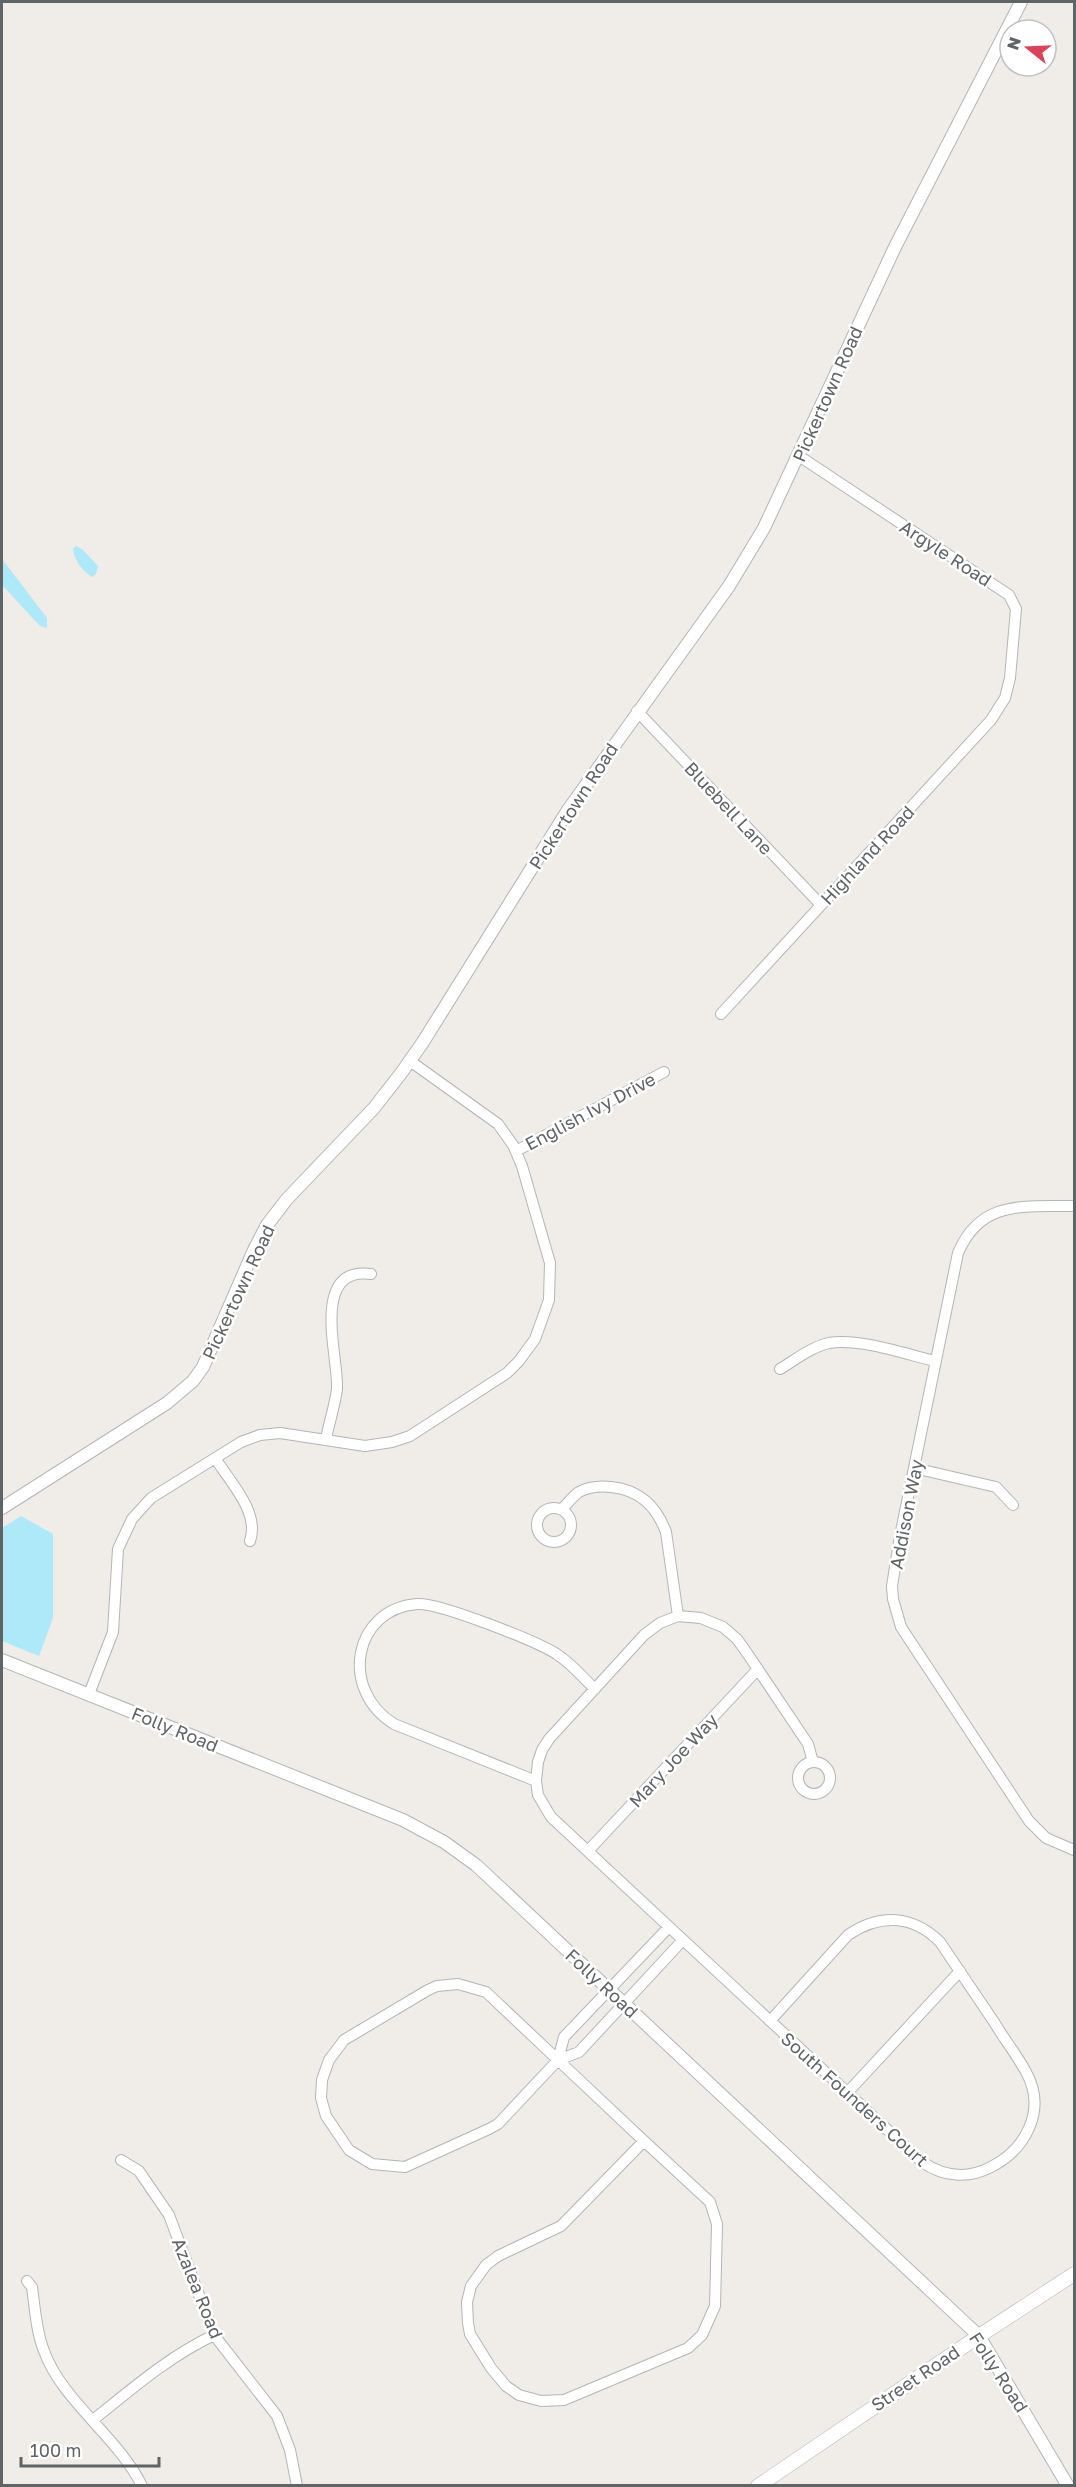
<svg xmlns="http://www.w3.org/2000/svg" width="1076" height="2487" viewBox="0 0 1076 2487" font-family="'Golos Text',sans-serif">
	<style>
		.water { fill: #aee9f9 }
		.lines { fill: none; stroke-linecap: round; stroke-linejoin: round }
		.minor-casing { stroke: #b2b6b8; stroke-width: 12 }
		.tertiary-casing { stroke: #b2b6b8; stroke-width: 14 }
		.secondary-casing { stroke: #b2b6b9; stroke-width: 15 }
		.minor { stroke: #fff; stroke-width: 10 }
		.tertiary { stroke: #fff; stroke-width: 12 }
		.secondary { stroke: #fff; stroke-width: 14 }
		.labels { text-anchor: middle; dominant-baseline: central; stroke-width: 5; stroke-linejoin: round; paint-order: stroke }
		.street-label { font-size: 18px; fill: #5f6466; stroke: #fff }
	</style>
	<rect width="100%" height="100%" fill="#f0ece7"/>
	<path class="water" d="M76,546l7,4 15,16 -2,8 -4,3c-9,-5 -18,-17 -19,-28z
		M2,559l45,59v10l-7,-2 -38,-41z
		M21,1516l32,18v84l-14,38 -37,-15v-113z"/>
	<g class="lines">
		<defs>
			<path id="minor" d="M637,711l184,194
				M721,1014l270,-294 14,-22 5,-20 6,-69 -7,-14 -210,-139
				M516,1151l148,-79
				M1074,1206c-50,1 -93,-7 -116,47l-58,283 -8,50 1,13 8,28 128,194 17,17 28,12
				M780,1369c15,-9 31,-22 49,-26 31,-5 76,11 106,18
				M326,1439c3,-16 9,-34 11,-50 2,-31 -28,-123 34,-115
				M215,1458c15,24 45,54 35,83
				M914,1468l82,19 17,18
				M537 1525a17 17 0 1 1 34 0a17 17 0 1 1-34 0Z
				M562,1509c5,-5 11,-13 17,-17 9,-5 22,-6 32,-5 29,3 45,19 55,45l12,84
				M89,1694l24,-62 5,-83 14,-30 19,-21 90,-56 19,-7 20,-2 85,13 27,-4 18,-6 97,-63 12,-12 16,-22 14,-39 1,-37 -28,-97 -9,-21 -15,-21 -88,-63
				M798 1778a16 16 0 1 1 32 0a16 16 0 1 1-32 0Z
				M536,1781l-142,-57c-55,-34 -41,-115 23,-120 21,-2 122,38 141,51 14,9 25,23 37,34
				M588,1851l170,-182
				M770,2021l78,-86c32,-22 65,-20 92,7 18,27 36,53 54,80 10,17 23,33 32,50 21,38 0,77 -35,95 -23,12 -47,10 -69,-5l-371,-345 -13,-22 -2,-14 2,-19 4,-12 7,-11 95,-104 16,-12 18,-7 23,2 22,9 14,12 10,14 61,91 5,18
				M558,2060l6,-23 104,-109
				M847,2093l113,-122
				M644,2141l-83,85 -63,30 -12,9 -15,21 -4,16 1,21 2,11 21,34 15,18 13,9 22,6 23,-1 124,-52 14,-13 13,-29 2,-82 -7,-22 -66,-61 -86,-81 -72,-68 -28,-8 -21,2 -9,4 -84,50 -15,20 -7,20 -1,18 5,18 23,34 23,14 33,3 84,-38 9,-5 60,-64 21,-8 103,-111
				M121,2160l18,11 30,44 45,120 63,81 13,34 7,36
				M27,2281l5,6c3,21 4,44 12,64 18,50 75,87 98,135
				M93,2420c39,-31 75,-63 121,-85"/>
			<path id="tertiary" d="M2,1508l165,-105 26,-22 10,-14 51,-117 13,-25 20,-26 87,-91 28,-36 21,-30 145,-232 161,-224 35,-58 131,-281 126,-245
				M2,1660l401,160 41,22 32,23 503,471 89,150"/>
			<path id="secondary" d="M758,2486l221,-150 95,-62"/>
		</defs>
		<use href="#minor" class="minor-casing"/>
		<use href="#tertiary" class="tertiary-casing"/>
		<use href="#secondary" class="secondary-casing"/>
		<use href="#minor" class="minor"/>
		<use href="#tertiary" class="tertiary"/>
		<use href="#secondary" class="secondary"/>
	</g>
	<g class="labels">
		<g class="street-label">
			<text transform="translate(827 394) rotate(-66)">Pickertown Road</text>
			<text transform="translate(946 553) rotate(33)">Argyle Road</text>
			<text transform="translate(573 806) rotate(-57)">Pickertown Road</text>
			<text transform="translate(729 808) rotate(47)">Bluebell Lane</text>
			<text transform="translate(867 855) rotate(-47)">Highland Road</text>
			<text transform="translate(590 1111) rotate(-28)">English Ivy Drive</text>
			<text transform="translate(238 1292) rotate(-65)">Pickertown Road</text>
			<text transform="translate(906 1514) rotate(-79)">Addison Way</text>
			<text transform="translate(175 1729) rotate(22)">Folly Road</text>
			<text transform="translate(673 1760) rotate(-47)">Mary Joe Way</text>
			<text transform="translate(602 1983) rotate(43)">Folly Road</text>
			<text transform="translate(855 2099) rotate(42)">South Founders Court</text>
			<text transform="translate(198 2288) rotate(68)">Azalea Road</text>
			<text transform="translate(999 2372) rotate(57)">Folly Road</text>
			<text transform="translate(915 2378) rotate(-34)">Street Road</text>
		</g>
	</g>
	<rect width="1076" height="2487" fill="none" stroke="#5f6466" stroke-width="6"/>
	<g transform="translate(1028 48) rotate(288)"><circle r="28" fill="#ffffff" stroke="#bfc1c2" stroke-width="1.5"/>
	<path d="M0-4.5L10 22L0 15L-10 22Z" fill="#dd4058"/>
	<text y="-9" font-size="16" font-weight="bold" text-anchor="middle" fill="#5f6466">N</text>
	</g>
	<path d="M21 2457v9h138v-9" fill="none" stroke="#5f6466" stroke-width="3"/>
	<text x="30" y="2457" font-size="18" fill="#5f6466" stroke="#ffffff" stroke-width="4.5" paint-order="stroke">100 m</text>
</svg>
